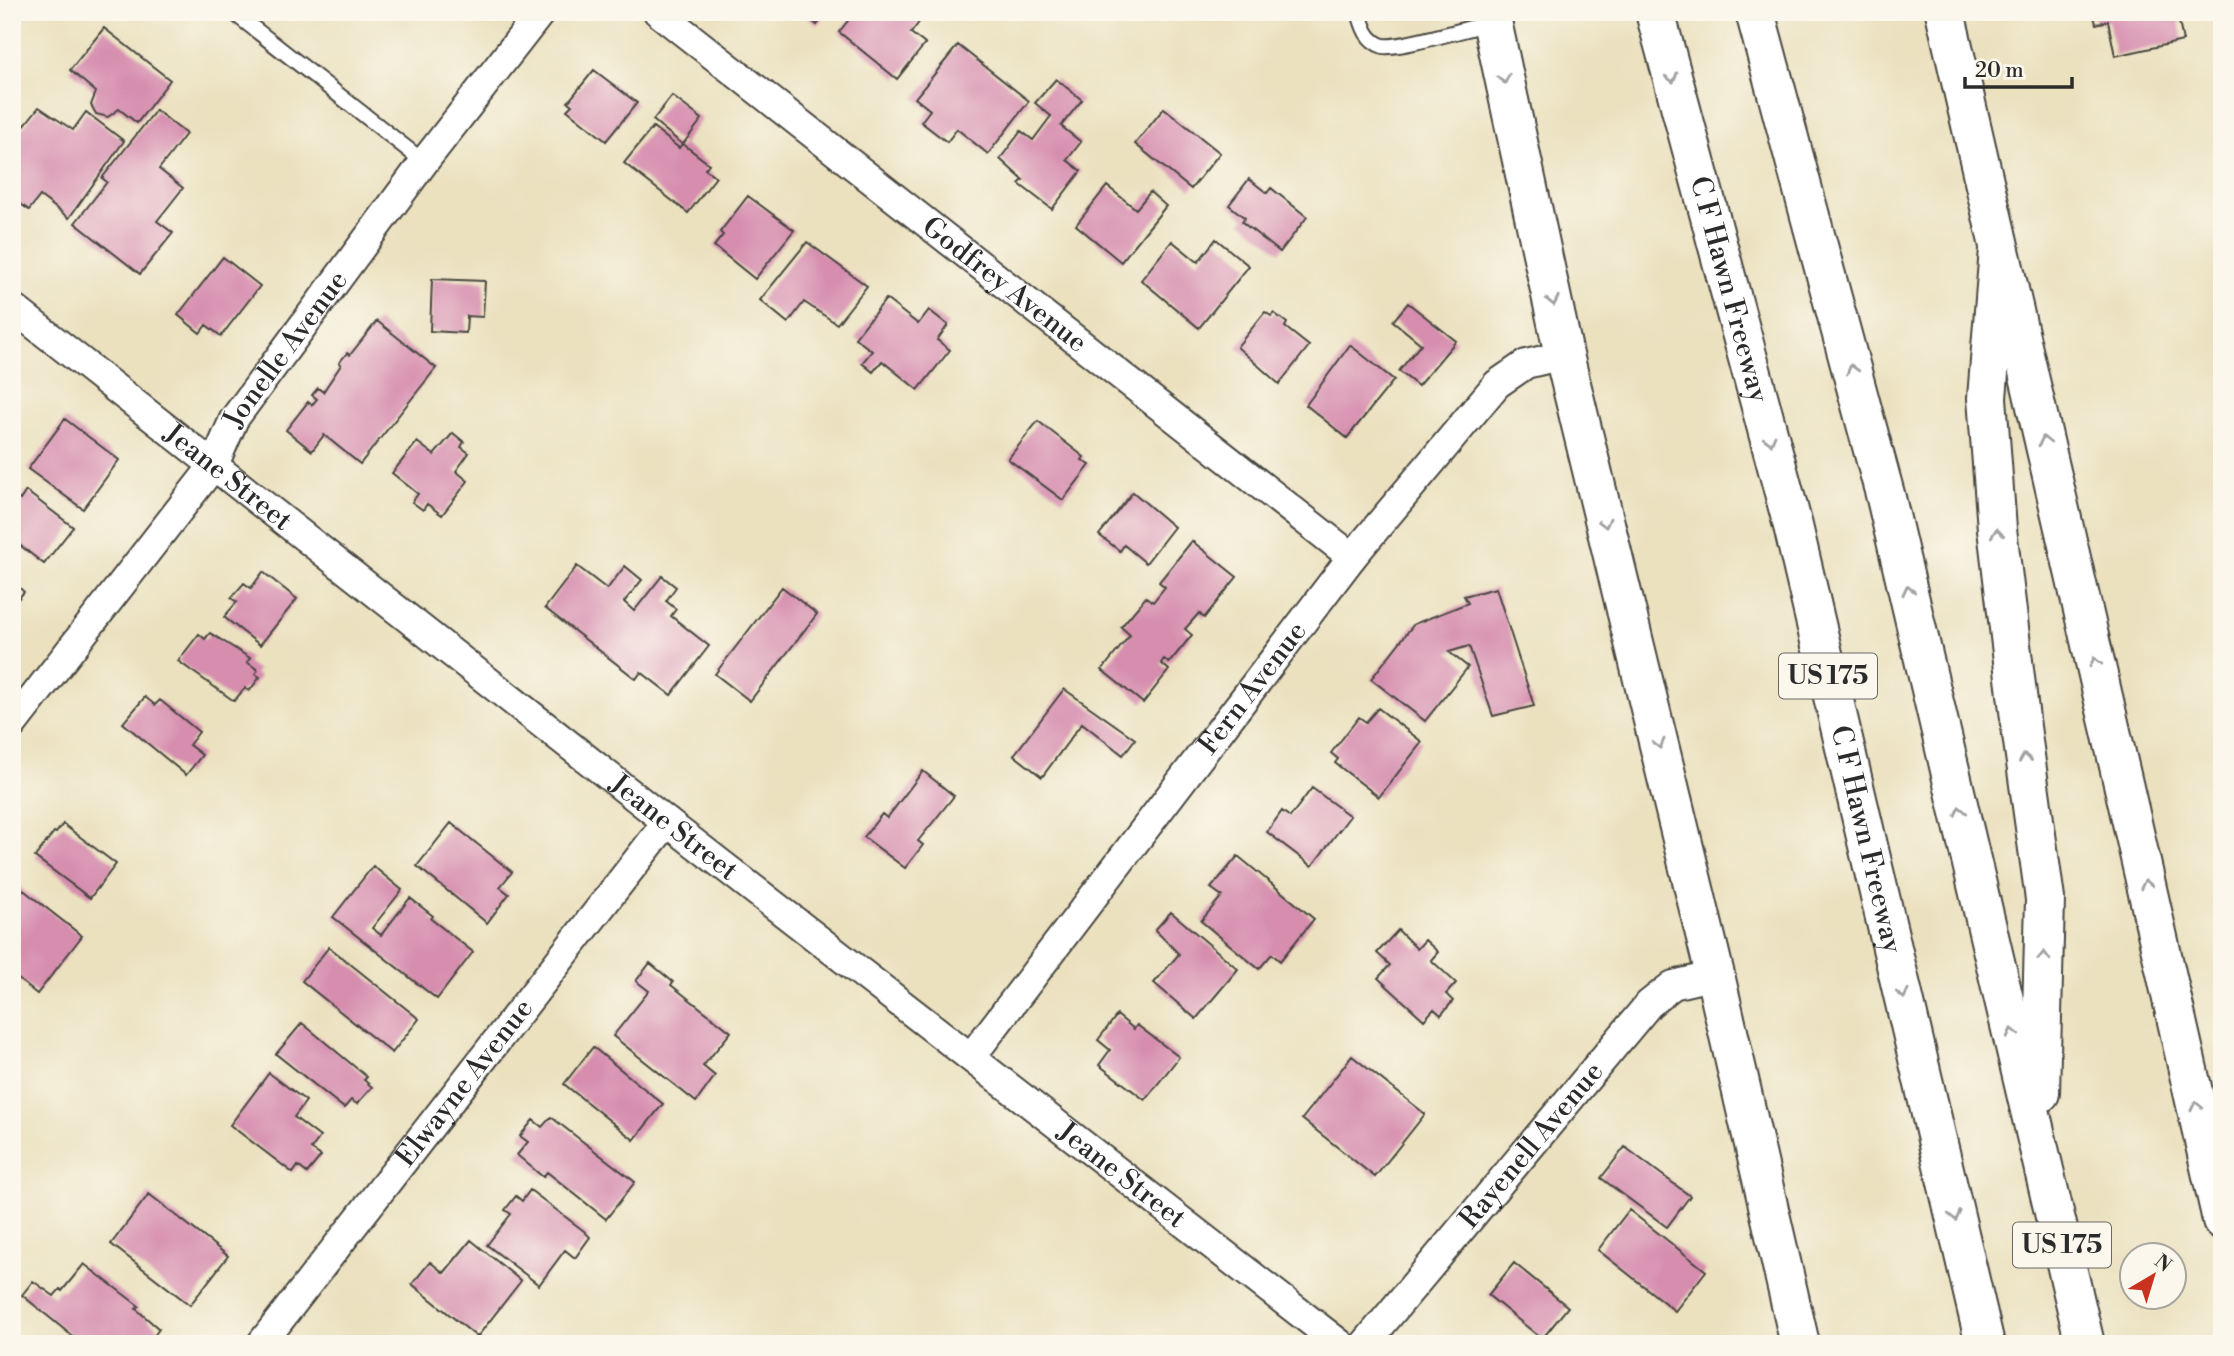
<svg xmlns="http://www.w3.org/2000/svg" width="2234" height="1356" viewBox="0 0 2234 1356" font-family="'Libre Bodoni',serif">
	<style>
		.building { fill: #d68dae }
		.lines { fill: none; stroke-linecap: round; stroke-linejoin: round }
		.service-casing { stroke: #484641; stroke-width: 18 }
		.minor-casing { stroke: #484641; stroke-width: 32 }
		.secondary-casing { stroke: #484641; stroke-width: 42 }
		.motorway-casing { stroke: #484641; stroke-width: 42 }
		.service { stroke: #fff; stroke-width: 14 }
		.minor { stroke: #fff; stroke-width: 28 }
		.secondary { stroke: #fff; stroke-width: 38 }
		.motorway { stroke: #fff; stroke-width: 38 }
		.oneway { stroke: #a0a0a0 }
		.labels { text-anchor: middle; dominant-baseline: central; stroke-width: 5; stroke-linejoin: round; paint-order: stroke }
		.shield { fill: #fbf7ec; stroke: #696865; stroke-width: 2 }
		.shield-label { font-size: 26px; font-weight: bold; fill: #2b2b2b }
		.street-label { font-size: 28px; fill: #2b2b2b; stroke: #fbf7ec }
	</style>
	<rect width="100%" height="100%" fill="#fbf7ec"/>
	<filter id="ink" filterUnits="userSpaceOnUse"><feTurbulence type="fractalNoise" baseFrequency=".0143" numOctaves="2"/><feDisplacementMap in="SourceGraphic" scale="14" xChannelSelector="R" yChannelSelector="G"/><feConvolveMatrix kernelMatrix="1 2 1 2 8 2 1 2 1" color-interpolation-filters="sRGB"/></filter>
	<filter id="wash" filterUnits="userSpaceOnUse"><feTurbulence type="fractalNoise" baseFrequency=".00686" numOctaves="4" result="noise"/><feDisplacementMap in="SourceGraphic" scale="28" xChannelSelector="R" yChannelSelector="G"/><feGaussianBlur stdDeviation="1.57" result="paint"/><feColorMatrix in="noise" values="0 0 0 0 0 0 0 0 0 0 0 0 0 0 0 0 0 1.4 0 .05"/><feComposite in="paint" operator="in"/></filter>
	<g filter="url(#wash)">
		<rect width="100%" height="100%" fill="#ebe1bf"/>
		<g id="blocks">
			<path class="building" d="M801,12h26l-10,13z
				M855,12h61l7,5 -12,16 14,11 -28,35 -58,-47z
				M2093,12h84l6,29 -68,15 -7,-35 -12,3z
				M104,28l66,52 -33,43 -18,-14 -11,8 -12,-3 -5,-9 5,-13 -26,-22z
				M958,45l71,56 -41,53 -31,-25 -10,13 -26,-20 9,-12 -15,-12z
				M594,70l43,33 -31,38 -39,-31 5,-5 -4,-3z
				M1056,79l26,21 -21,26 20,16 -14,18 14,11 -29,38 -33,-25 4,-4 -23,-21 21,-28 12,9 18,-24 -16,-13z
				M672,96l30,23 -19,25 26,20 -4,5 11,8 -28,36 -64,-50 29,-36 26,21 3,-4 -29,-24z
				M39,107l34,23 13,-18 38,29 -55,77 -29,-22 -11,14 -17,-12v-13l4,-5 -4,-3v-36z
				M1164,108l56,45 -29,36 -56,-45z
				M156,110l30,24 -27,35 24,19 -26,33 16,12 -33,41 -65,-51 32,-41 -5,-4z
				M1249,179l18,14 4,-5 36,29 -27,35 -38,-30 3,-4 -16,-13z
				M1107,186l29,23 14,-17 16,14 -45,56 -45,-37z
				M748,196l46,34 -39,49 -41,-33 9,-11 -3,-3z
				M1216,239l33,27 -50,62 -58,-48 31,-39 26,21z
				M807,242l60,44 -30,38 -33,-22 -16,21 -28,-23z
				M223,257l37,29 -39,50 -15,-11 -6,8 -22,-18z
				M432,279l53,2 -2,36 -16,-1 -1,17 -36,-2z
				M886,299l32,25 11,-14 19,15 -11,15 13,10 -32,40 -36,-29 -9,11 -11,-9 10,-12 -17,-13z
				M1408,303l48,38 -38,45 -19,-15 22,-27 -28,-23z
				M1265,312l6,4 3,-3 13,10 -2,4 24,19 -30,38 -42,-37z
				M377,321l59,47 -76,96 -36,-29 -12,16 -26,-21 22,-28 4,3 5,-6 -5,-4 6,-7 5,4 18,-27 -2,-2 8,-10 3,2z
				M1350,345l44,35 -47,58 -41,-33z
				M65,419l54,41 -36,49 -55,-40z
				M1038,421l46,36 -2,3 8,5 -27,35 -55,-41z
				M453,433l11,9 -3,5 8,6 -13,18 12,10 -26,34 -15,-11 -4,6 -11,-8 6,-8 -26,-21 25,-31 17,13z
				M26,491l47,36 -29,37 -32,-25v-45l8,6z
				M1133,492l41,35 -28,36 -22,-18 -4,6 -21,-16z
				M1192,541l45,36 -33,41 -5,-5 -14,16 7,6 -23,28 -5,-4 -3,4 8,7 -26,33 -41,-33 28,-35 -9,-8 25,-30 7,5 12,-15 -6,-5z
				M577,566l30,23 18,-23 17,14 -18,22 10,9 28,-35 14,11 -10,14 10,8 -5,7 38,30 -38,49 -30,-23 -5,7 -91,-71z
				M263,572l34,27 -37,46 -36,-28 13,-15 -6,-4 13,-15 7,5z
				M12,580l12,12 -12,14z
				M782,587l35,27 -67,87 -35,-27z
				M1496,588l38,118 -41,10 -24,-70 -20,6 19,15 -43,54 -54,-42 43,-55 54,-21 -4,-7z
				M210,633l40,25 -3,4 11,8 -3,4 5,3 -11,14 -4,-3 -11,13 -56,-40 21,-27 6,5z
				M1064,689l71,50 -12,16 -41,-32 -40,54 -28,-22z
				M145,697l10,8 5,-5 39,32 -10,13 13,10 -16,20 -63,-52z
				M1378,708l44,34 -43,55 -44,-34 3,-4 -7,-6 28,-36 7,5z
				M923,771l31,25 -36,45 5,4 -18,23 -41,-31 18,-23 5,4z
				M1312,788l38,28 -38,50 -45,-34 15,-21 8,6z
				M451,823l61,49 -12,15 9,7 -22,29 -70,-57z
				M63,824l53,40 -26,34 -55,-41 19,-25 2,1z
				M1238,856l76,63 -34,42 -8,-7 -13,15 -58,-48 21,-25 -11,-8z
				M373,866l29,24 -30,38 9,7 29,-37 23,18 -2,3 42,33 -36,47 -104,-82z
				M12,881l70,55 -45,58 -25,-20z
				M1171,912l67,57 -42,50 -42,-36 25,-29 -24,-24z
				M1398,930l19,19 8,-9 13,12 -7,8 25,23 -10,11 7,7 -12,14 -7,-6 -10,11 -46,-42 12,-13 -13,-12z
				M329,947l90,72 -27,34 -90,-72z
				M650,963l23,19 -2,3 60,47 -28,34 12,10 -19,26 -83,-66 36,-45 -13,-10z
				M1117,1015l17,14 3,-4 42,32 -34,43 -46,-35 11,-15 -12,-10z
				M302,1023l65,54 -3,3 8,7 -15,17 -6,-4 -7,8 -68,-54z
				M593,1047l70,57 -29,36 -70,-56z
				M1352,1056l73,58 -50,63 -73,-58z
				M269,1073l37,28 -12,16 26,20 -9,12 10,7 -14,17 -9,-7 -5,7 -63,-48z
				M551,1117l84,65 -29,37 -59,-47 -4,5 -26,-22 11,-13 -8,-6 13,-16 9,7z
				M1625,1147l65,49 -23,31 -66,-49z
				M530,1190l54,41 6,6 -15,21 -10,-8 -26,35 -52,-40 24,-31 -6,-4 11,-14 6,5z
				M149,1194l79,62 -38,49 -79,-61z
				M1629,1210l77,61 -31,40 -77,-61z
				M471,1240l50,41 -44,56 -65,-53 18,-22 14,11z
				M1514,1263l54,44 -26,32 -54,-44z
				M84,1264l55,42 -3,3 23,20 -11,15h-66l-60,-49 11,-14 21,15 6,-7 2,2z"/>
		</g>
	</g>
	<g filter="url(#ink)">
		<use href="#blocks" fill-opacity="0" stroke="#484641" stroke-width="2"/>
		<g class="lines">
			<defs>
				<path id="service" d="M233,12l191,150
					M1359,12c4,15 8,29 24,34 16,3 88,-19 108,-23"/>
				<g id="minor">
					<path id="s1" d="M658,12l694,545"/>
					<path id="s2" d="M12,307l655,515 673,522"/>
					<path id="s3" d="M12,725l202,-260 20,-46 190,-257 117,-150"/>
					<path id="s4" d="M971,1057l381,-500 145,-173 29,-20 38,-9"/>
					<path id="s5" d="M261,1344l406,-522"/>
					<path id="s6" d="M1365,1344l284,-340 24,-19 42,-10"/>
				</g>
				<path id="secondary" d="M1490,12l74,343 151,620 85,369
					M1945,12l186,806 91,402"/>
				<g id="motorway">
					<path id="s7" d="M1655,12l138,514 192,818"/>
					<path d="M1755,12l131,486 199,846"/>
					<path d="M1999,249l-12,149 10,131 24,198 24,172 -5,194"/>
				</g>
			</defs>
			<use href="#service" class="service-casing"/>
			<use href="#minor" class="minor-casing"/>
			<use href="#secondary" class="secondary-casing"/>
			<use href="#motorway" class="motorway-casing"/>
			<use href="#service" class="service"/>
			<use href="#minor" class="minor"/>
			<use href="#secondary" class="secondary"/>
			<use href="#motorway" class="motorway"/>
		</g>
		<defs><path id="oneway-chevron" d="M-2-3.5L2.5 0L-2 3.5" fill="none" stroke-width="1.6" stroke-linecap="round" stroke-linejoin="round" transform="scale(1.75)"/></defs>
		<g class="oneway">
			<use href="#oneway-chevron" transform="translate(1672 78) rotate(75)"/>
			<use href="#oneway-chevron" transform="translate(1504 79) rotate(78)"/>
			<use href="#oneway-chevron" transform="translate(1553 301) rotate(78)"/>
			<use href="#oneway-chevron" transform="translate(1852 369) rotate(-105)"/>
			<use href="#oneway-chevron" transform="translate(1770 440) rotate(75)"/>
			<use href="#oneway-chevron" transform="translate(2044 441) rotate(-103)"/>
			<use href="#oneway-chevron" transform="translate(1605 523) rotate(76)"/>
			<use href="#oneway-chevron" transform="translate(1997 533) rotate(-96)"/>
			<use href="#oneway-chevron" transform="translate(1908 590) rotate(-103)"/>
			<use href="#oneway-chevron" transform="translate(2095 662) rotate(-103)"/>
			<use href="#oneway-chevron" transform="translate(1659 744) rotate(76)"/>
			<use href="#oneway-chevron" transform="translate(2025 758) rotate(-98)"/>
			<use href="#oneway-chevron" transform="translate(1960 811) rotate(-103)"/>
			<use href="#oneway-chevron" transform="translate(2146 884) rotate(-103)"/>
			<use href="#oneway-chevron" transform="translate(2044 956) rotate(-88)"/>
			<use href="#oneway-chevron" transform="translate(1903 994) rotate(77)"/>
			<use href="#oneway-chevron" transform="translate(2012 1033) rotate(-103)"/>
			<use href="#oneway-chevron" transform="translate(2196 1106) rotate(-103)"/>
			<use href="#oneway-chevron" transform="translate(1955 1216) rotate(77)"/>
		</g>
	</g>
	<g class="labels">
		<g class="shield">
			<rect x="1779" y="653.5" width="98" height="45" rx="5"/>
			<rect x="2013" y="1222.5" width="98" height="45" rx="5"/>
		</g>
		<g class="shield-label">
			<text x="1828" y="676">US 175</text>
			<text x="2062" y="1245">US 175</text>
		</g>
		<g class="street-label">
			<text stroke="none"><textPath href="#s1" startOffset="441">Godfrey Avenue</textPath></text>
			<text stroke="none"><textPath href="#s7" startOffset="287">C F Hawn Freeway</textPath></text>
			<text stroke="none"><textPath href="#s3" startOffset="466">Jonelle Avenue</textPath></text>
			<text stroke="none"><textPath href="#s2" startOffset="275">Jeane Street</textPath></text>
			<text stroke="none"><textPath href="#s4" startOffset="464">Fern Avenue</textPath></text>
			<text stroke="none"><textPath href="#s2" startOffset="842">Jeane Street</textPath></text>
			<text stroke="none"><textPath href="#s7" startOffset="854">C F Hawn Freeway</textPath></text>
			<text stroke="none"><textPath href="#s5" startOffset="331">Elwayne Avenue</textPath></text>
			<text stroke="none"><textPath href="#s6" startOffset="259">Rayenell Avenue</textPath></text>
			<text stroke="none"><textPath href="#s2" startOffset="1409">Jeane Street</textPath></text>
		</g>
	</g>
	<rect width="2234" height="1356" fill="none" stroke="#fbf7ec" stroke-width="42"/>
	<g transform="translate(2153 1276) rotate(38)"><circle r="33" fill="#fbf7ec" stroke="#a8a59f" stroke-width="2"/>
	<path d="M0-5L12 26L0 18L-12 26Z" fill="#c8321e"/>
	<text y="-10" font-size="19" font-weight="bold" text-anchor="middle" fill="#2b2b2b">N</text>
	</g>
	<path d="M1965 77v10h107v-10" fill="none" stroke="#2b2b2b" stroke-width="3.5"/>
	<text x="1975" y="77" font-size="21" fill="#2b2b2b" stroke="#fbf7ec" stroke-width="5" paint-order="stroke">20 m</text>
</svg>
